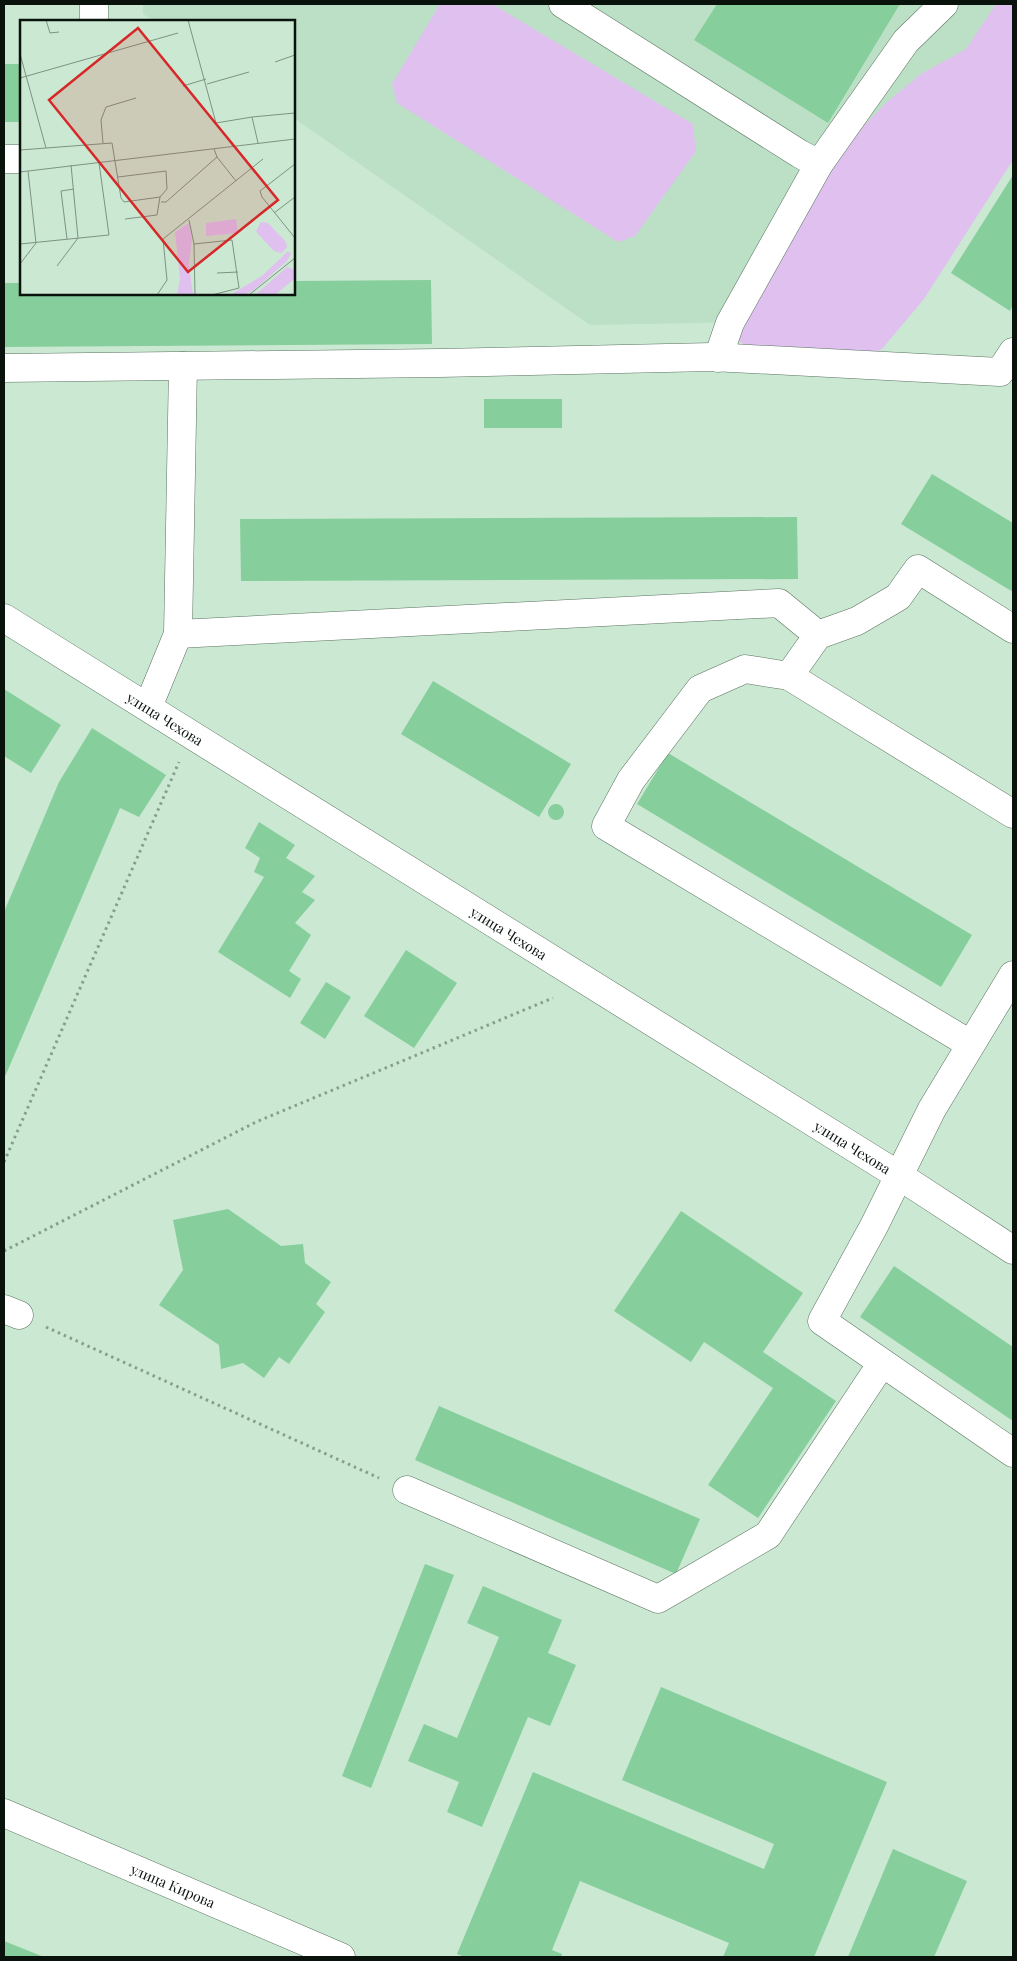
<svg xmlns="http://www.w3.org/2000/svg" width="1017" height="1961" viewBox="0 0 1017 1961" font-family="'Playfair Display',serif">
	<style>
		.built { fill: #bce0c5 }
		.green { fill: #dfc0ef }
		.building { fill: #86cf9c }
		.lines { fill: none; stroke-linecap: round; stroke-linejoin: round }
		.minor-casing { stroke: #5a7360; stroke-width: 29 }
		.major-casing { stroke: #5a7360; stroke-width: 29 }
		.path { stroke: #889e8d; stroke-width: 3; stroke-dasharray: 2.5 4; stroke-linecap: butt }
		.minor { stroke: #fff; stroke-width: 28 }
		.major { stroke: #fff; stroke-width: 28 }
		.labels { text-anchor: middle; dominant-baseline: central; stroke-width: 4; stroke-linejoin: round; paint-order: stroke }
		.street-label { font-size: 14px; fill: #09130c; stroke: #cbe8d2 }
		.inset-road { fill: none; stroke: #7d9383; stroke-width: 1 }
		.view { fill: #d62828; fill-opacity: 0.15; stroke: #d62828; stroke-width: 2.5 }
		.inset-edge { fill: none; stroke: #09130c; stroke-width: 2.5 }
	</style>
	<rect width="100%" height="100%" fill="#cbe8d2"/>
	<path class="built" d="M143,4h869l-202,317 -220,4 -296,-207v-97h-140l-11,-7z"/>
	<path class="green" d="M440,4h52l201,120 3,27 -61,85 -17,6 -221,-139 -5,-19z
		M996,4h17v156l-89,139 -42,50 -13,7 -118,-8 -11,-6 -5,-9 69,-124 46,-69 37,-38 34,-28 45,-25z"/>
	<path class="building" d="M717,4h183l-72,119 -134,-83z
		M4,64h17v58h-17z
		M1013,175v130l-3,6 -59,-38z
		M431,280l1,64 -428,3v-64h17v11h273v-13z
		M484,399h78v29h-78z
		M932,474l81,49v69l-112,-68z
		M797,517l1,62 -557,2 -1,-62z
		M433,681l138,83 -32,53 -138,-83z
		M4,689l57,36 -30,48 -27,-17z
		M92,728l74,47 -27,42 -19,-9 -116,271v-167l55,-130z
		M668,753l304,182 -31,52 -304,-183z
		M548 812a8 8 0 1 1 16 0a8 8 0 1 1-16 0Z
		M259,822l36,23 -9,13 29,18 -13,16 13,8 -20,23 16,12 -22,36 12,8 -11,19 -72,-46 46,-75 -10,-5 6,-14 -15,-10z
		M406,950l51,33 -43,65 -50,-32z
		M326,982l25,15 -26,42 -25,-16z
		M228,1209l53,37 22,-2 2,19 26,19 -15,22 9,8 -36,52 -10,-7 -15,21 -21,-15 -22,6 -2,-24 -60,-40 24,-35 -10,-50z
		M681,1211l122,82 -40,59 73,49 -78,117 -50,-33 65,-97 -69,-46 -13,20 -77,-51z
		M894,1266l119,81v74l-153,-104z
		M439,1406l261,113 -24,55 -261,-114z
		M425,1564l29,11 -83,213 -29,-12z
		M483,1586l79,34 -14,33 28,12 -26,61 -22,-9 -46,110 -35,-15 12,-30 -51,-21 16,-37 33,14 42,-101 -32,-14z
		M661,1687l226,95 -73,175h-91l6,-14 -149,-62 -28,69 10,4 -1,3h-96l-8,-3 76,-182 231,97 10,-25 -152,-64z
		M893,1849l74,32 -33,76h-86z
		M4,1941l40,16h-40z"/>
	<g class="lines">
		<defs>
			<g id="minor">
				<path d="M563,4l237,150 19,10 87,-123 38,-37"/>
				<path d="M94,21v-17"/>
				<path d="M4,159h17"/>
				<path d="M718,358l12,-35 89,-159"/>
				<path d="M4,368l436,-5 272,-6 288,15 13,-20"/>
				<path d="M1013,629l-95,-60 -20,28 -41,24 -39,14 -29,41 224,138"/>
				<path d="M178,634l601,-31 39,32"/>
				<path d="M789,676l-44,-7 -45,20 -69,91 -25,46 364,218"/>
				<path d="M148,707l30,-73 5,-268"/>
				<path d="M1013,975l-81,134 -58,117 -52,95 191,132"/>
				<path d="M4,1309l15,6"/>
				<path d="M407,1490l251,109 110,-64 114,-172"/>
				<path id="s1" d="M4,1813l337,144"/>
			</g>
			<g id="major">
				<path id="s2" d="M4,618l894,557 115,75"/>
			</g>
		</defs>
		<use href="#minor" class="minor-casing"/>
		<use href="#major" class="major-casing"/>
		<path class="path" d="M4,1162l175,-400
			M4,1251l252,-129 297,-124
			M46,1327l333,151"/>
		<use href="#minor" class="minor"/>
		<use href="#major" class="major"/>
	</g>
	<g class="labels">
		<g class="street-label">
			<text stroke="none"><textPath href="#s2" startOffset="190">улица Чехова</textPath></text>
			<text stroke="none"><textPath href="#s2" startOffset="595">улица Чехова</textPath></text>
			<text stroke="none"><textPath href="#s2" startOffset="1000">улица Чехова</textPath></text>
			<text stroke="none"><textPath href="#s1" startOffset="184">улица Кирова</textPath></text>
		</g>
	</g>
	<g transform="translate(20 20)">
		<rect width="275" height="275" fill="#cbe8d2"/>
		<path d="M216,199l2,14 -32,3v-13zM241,202l7,1 18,19 1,5 -5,6 -8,-2 -16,-17 -2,-3zM169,203l3,16 -3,26 4,30h-16l3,-16 -5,-47zM268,231l3,3 -4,7 -33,29 -10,5h-14l32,-19zM267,247l8,3 -1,9 -19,16h-20z" fill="#dfc0ef"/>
		<path class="inset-road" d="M26,0l4,13 9,-1M168,0l28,103 36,-6 6,26M0,34l26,94M255,42l20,-7M0,58l158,-45M187,64l42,-12M163,66l23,-7M232,97l43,-4M83,123l-2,-23 5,-13 30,-9M194,129l3,8 19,24M0,130l92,-7 9,55 3,4 36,-5 -3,18 -32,4M275,144l-35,27 2,6 33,41M0,152l275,-33M98,157l48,-6 1,18 -7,8M141,182h5l51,-45M254,193l21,-16M169,200l5,24M47,219l-6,-48 13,-2M0,224l89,-9 -10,-72M0,244l16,-21 -8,-72M37,246l21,-28 -7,-73M197,253l21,-1M137,275l10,-15 -4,-41 100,-80M175,275l-1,-51 38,-4 7,48 -27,7M229,275l46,-37"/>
		<path class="view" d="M118,8l140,172 -90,72 -139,-172z"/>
		<rect width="275" height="275" class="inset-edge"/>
	</g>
	<rect width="1017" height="1961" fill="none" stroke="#09130c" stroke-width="10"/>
</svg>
